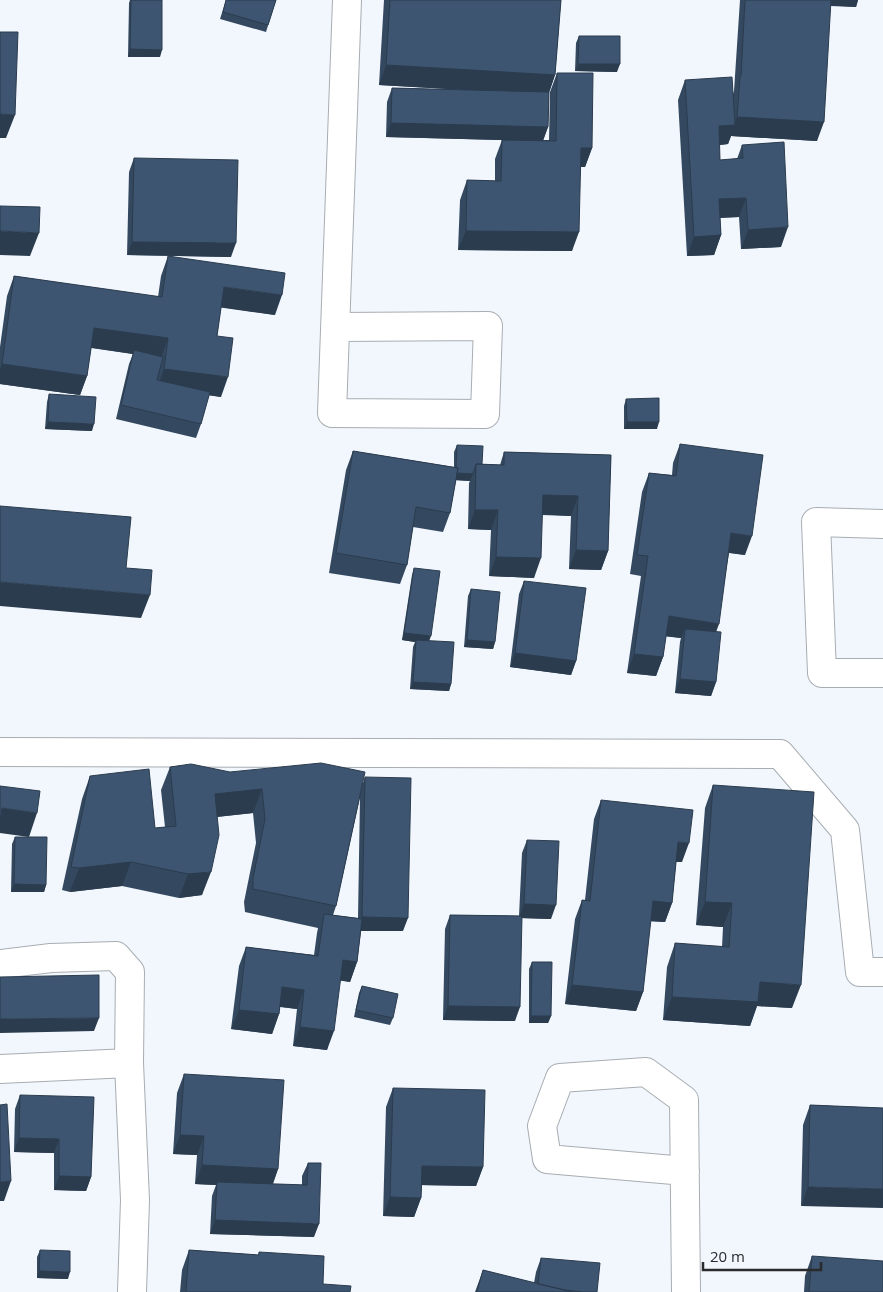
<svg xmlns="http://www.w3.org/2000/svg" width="883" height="1292" viewBox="0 0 883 1292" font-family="'Open Sans',sans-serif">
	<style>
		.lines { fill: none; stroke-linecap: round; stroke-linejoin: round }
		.minor-casing { stroke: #a8adb2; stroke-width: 30 }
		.minor { stroke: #fff; stroke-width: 28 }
		.wall { fill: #344960; fill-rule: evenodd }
		.shaded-wall { fill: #2b3c4e }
		.building { fill: #3d5570; stroke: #2b3c4e }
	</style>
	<rect width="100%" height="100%" fill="#f2f7fd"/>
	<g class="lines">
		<defs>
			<path id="minor" d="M336,327l152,-1 -3,88 -153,-1 15,-413
				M883,524l-67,-2 6,151h61
				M0,752l780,2 65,76 15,142h23
				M0,964l51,-6 65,-2 14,16 -1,91 6,137 -3,92
				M0,1069l129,-6
				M685,1171l-138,-12 -5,-33 18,-48 86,-6 38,28 2,192"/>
		</defs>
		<use href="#minor" class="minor-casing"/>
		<use href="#minor" class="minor"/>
	</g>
	<path class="wall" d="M130,0h32l-2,57h-32l1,-54z
		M226,0h50l-10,32 -46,-13z
		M384,0h177l-6,75 -6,18 -1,34 -5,13h6l1,-48 7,-19 35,75 -7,19h-4l-9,84 -114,-1 2,-50 7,-20 28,1v-22l7,-19 -116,-3 1,-35 5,-14 77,2 -90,-5z
		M740,0h118l-2,7 -26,-1 -13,135 -86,-5 -3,8 -9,1 1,15 17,-1 5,-14 39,102 -40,2 -2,-32 -19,1 1,17 -7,20 -27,1 -9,-156 7,-20 48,14 1,-3z
		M579,36l38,36 -42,-1 1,-28z
		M134,158l97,99 -104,-2 2,-83z
		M168,256l107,59 -54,-8 -4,29 4,61 -12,-2 -8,29 -5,14 -80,-19 13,-55 4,-10 -42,-6 -4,28 -7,19 -80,-11v-37l7,-51 7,-20 144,21 3,-21z
		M49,394l43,37 -47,-2 2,-27z
		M626,399l31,30h-33v-23z
		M680,444l65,111 -16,-2 -13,78v51l-5,14 -36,-3 5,-51 1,-4 -15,-2 -3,21 -7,19 -29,-3 14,-97 -11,-2 12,-82 7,-19 23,2 1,-12z
		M457,445l25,19 18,1 4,-13 107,3 -3,96 -7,19 -32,-1 2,-53 -29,-1 -8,63 -45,-2 2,-46 -23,-1 1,-46 1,-2 -14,-1 -6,33 -7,19 -30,-5 -6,38 -7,19 -71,-11 17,-103 7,-19 101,16v-15z
		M414,568l15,72 22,44 -2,7 -39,-2 3,-42 2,-5 -13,-2 10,-65z
		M524,581l52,80 -5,14 -61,-8 9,-73z
		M471,589l24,53 -2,7 -29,-2 4,-51z
		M170,767l193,16 2,-6 38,154h-42l-4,31 -7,20 -10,-2 -13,70 -34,-4 4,-37 -17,-2 -1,7 -7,20 -41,-5 8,-63 7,-19 68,8 3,-22 1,-5 -73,-16 -1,-10 12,-59 -3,-30 -36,4 -15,78 -23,3 -57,-12 -52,6 -8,-2 20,-91 8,-23 65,52 10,-1 -4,-37zM360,797l-2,121 -25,-3 3,-9z
		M713,785l79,223 -35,-2 -7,20 -87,-6 4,-53 8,-24 47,4 1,-20 -27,-2 9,-117z
		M601,800l81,62h-6l-4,41 -7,19 -15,-1 -7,71 -7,19 -71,-7 10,-85 7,-19h3l9,-81z
		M15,837l31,48 -2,7h-33l1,-48z
		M527,840l24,79 -29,-1 -7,103 -72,-1 2,-91 5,-14 69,1 3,-63z
		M532,962l19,54 -3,7h-19v-54z
		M362,986l31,32 -3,7 -36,-8 5,-24z
		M184,1074l94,95 -5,15 29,1v-9l6,-13 6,74 -104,-3 2,-38 4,-11 -21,-1 2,-29 -24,-1 4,-61z
		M393,1088l90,79 -7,19 -54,-1 -1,13 -7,19 -31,-1 3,-109z
		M20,1095l71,82 -5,14 -32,-1v-37l-40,-1 1,-43z
		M810,1105l73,3 -82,98 2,-81z
		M40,1250l28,29 -31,-1v-21z
		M189,1250l69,5 1,-3 64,32 27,8h-170l2,-22z
		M812,1256l71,36h-79l1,-16z
		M541,1258l56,34h-122l8,-22 51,13 2,-11z"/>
	<path class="shaded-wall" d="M826,0h32l-2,7 -32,-2z
		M130,49l32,1 -2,7h-32z
		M578,64h42l-3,8 -42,-1z
		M386,65l169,10 -7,20 -169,-10z
		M0,114l15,1 -9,23h-6z
		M737,117l87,5 -7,19 -86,-5 -3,8 -16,2 7,-20 15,-1z
		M391,123l157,4 -5,14 -157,-4z
		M581,148h11l-7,19h-11z
		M746,198l-7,19 -27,1 7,-19z
		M788,227l-7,20 -40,2 7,-19z
		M0,231l39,2 -9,23 -30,-1z
		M466,231l113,1 -7,19 -114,-1z
		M721,235l-7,20 -27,1 7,-19z
		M132,242l104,1 -5,14 -104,-2z
		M224,287l58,8 -7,20 -58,-8z
		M94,328l74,10 -7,20 -27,-8 -1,4 -46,-7z
		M2,364l85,12 -7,19 -80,-11v-14z
		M164,369l64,8 -7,20 -64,-9z
		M48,422l46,2 -2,7 -47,-2z
		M627,422h32l-2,7h-33z
		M456,473l17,1 -3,7 -17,-1z
		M543,495l35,1 -7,20 -35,-2z
		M475,510h23l-7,20 -23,-1z
		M731,533l21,3 -7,19 -21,-3z
		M576,550l32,1 -7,19 -32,-1z
		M496,557l45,1 -7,20 -45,-2z
		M0,582l150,13 -9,23 -141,-12z
		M669,616l50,8 -7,19 -27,-14 -4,9 -19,-2z
		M404,633l27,3 -3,8 -12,-4 -1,2 -13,-2z
		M467,640l28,2 -2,7 -29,-2z
		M515,653l61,8 -5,14 -61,-8z
		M634,654l29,3 -7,19 -29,-3z
		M680,679l36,3 -5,14 -36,-3z
		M413,682l38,2 -2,7 -39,-2z
		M262,789l-9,24 -47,5 9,-24z
		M2,808l35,5 -8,24 -29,-4v-19z
		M678,842l11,1 -7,19h-11z
		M131,862l-9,24 -52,6 9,-24z
		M211,872l-9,23 -23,3 9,-24z
		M14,884l32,1 -2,7h-33z
		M653,901l19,2 -7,19 -19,-1z
		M705,902l27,1 -9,24 -27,-2z
		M524,904l32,1 -5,14 -32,-1z
		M362,917l46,1 -5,13h-46z
		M343,960l14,2 -7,20 -14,-2z
		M760,982l41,3 -9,23 -35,-2 -7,20 -87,-6 9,-23z
		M572,985l71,7 -7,19 -71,-7z
		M282,987l22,3 -7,19 -22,-3z
		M448,1006l72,1 -5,14 -72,-1z
		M239,1010l40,4 -7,20 -41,-5z
		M531,1016h20l-3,7h-19z
		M99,1018l-5,13 -94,2v-14z
		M300,1027l34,4 -7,19 -34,-4z
		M180,1135l24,1 -7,19 -24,-1z
		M19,1138l40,1 -5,14 -40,-1z
		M202,1165l76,4 -7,19 -54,-6 -1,3 -21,-1z
		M422,1166l61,1 -7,19 -61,-1z
		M59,1176l32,1 -5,14 -32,-1z
		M11,1181l-7,20h-4v-19z
		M808,1187l75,2v19l-82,-2z
		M390,1197l31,1 -7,19 -31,-1z
		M215,1220l104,4 -5,13 -104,-3z
		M39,1271l31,1 -2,7 -31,-1z"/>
	<path class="building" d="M131,0h31v50l-32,-1z
		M226,0h50l-8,25 -45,-13z
		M390,0h171l-6,75 -169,-10z
		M745,0h86l-7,122 -87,-5 3,-41h1z
		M0,32h18l-3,83 -15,-1z
		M579,36h41v28h-42z
		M557,73h36l-1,75h-11l-2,84 -113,-1 1,-51 34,1 1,-41 54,1z
		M732,77l3,48 -16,1 1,34 23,-2 -1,-13 42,-3 4,85 -40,3 -2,-32 -27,1 2,36 -27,2 -9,-157z
		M392,88l157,4 -1,35 -157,-4z
		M134,158l104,2 -2,83 -104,-1z
		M0,206l40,1 -1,26 -39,-2z
		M168,256l117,17 -3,22 -58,-8 -7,49 16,2 -5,39 -64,-8 4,-31 -74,-10 -7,48 -85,-12 12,-88 148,21z
		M134,350l29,7 -6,23 53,12 -9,32 -80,-19z
		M49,394l47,3 -2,27 -46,-2z
		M659,398v24h-32l-1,-23z
		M680,444l83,11 -11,81 -21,-3 -12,91 -50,-8 -6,41 -29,-3 14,-98 -11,-1 12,-82 27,3z
		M457,445l26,1 -1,18h-6l-3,10 -16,-1 1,-5h-2z
		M353,451l105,17 -8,45 -34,-6 -9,58 -71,-12z
		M504,452l107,3 -3,96 -32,-1 2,-54 -35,-1 -2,63 -45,-1 2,-47h-23l1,-46 28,1z
		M0,506l131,11 -5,51 26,2 -2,25 -150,-13z
		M414,568l26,3 -9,65 -27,-3z
		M524,581l62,7 -10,73 -61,-8z
		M471,589l29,3 -5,50 -28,-2z
		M685,629l36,3 -5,50 -36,-3z
		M416,640l38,2 -3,42 -38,-2z
		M321,763l44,9 -29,134 -83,-17v-11l12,-59 -3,-30 -47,5 4,41 -8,37 -23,2 -57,-12 -52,6 -8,-1 19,-91 59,-7 6,59 21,-2 -6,-59 21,-3 39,8z
		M365,777l46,1 -3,140 -46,-1z
		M713,785l101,7 -13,193 -41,-3 -2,20 -86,-5 3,-54 54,4 3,-44 -27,-1z
		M0,786l40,5 -3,22 -35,-5 -2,17z
		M601,800l92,10 -4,33 -11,-1 -6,61 -19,-2 -10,91 -71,-7 10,-85 8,1z
		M15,837h32l-1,48 -32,-1z
		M527,840l32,1 -3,64 -32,-1z
		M324,914l38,5 -5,43 -14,-2 -9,71 -34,-4 4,-37 -22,-3 -3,27 -40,-4 7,-63 72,9z
		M450,915l72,1 -2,91 -72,-1z
		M532,962h20l-1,54h-20z
		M99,975v43l-99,1v-42z
		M362,986l36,8 -5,24 -37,-8z
		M184,1074l100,6 -6,89 -76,-4 2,-29 -24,-1z
		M393,1088l92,2 -2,77 -61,-1 -1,32 -31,-1z
		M20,1095l74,2 -3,80 -32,-1v-37l-40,-1z
		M7,1104l4,77 -11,1v-77z
		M810,1105l73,3v81l-75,-2z
		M308,1163h13l-2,61 -104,-4 2,-38 90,3z
		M40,1250l30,1v21l-31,-1z
		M189,1250l70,5v-3l65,4 -1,28 28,2 -1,6h-164z
		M812,1256l71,5v31h-74z
		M541,1258l59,5 -3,29h-14l-18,-2 -27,-6z
		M483,1270l89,22h-95z"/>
	<path d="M703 1262v8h118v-8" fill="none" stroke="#282a2c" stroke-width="2.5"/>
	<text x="710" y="1262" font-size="15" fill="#282a2c" stroke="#f2f7fd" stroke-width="4" paint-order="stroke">20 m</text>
</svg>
